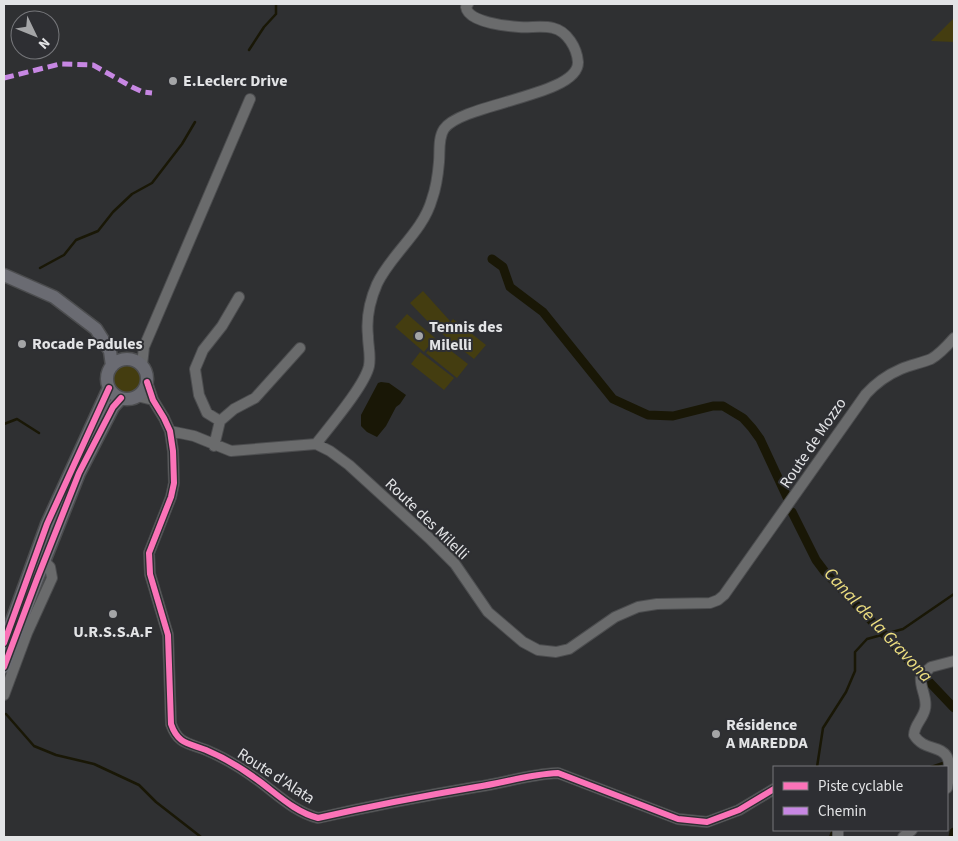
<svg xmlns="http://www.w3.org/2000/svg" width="958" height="841" viewBox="0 0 958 841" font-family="'Source Sans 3',sans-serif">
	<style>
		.green { fill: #443d10 }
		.water { fill: #191706 }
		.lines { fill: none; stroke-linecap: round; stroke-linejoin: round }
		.stream { stroke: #191706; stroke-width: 2.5 }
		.canal { stroke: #191706; stroke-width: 9 }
		.minor-casing { stroke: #4c4d4f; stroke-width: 12 }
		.major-casing { stroke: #4c4d4f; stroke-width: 15 }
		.minor { stroke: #6a6b6c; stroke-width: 10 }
		.major { stroke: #6a6b72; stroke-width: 12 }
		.quiet { stroke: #c787e3; stroke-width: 5; stroke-dasharray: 10 5; stroke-linecap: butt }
		.cycleway-casing { stroke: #2e2f33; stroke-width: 9 }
		.cycleway { stroke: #fb73b8; stroke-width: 6 }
		.poi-dot { fill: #a4a5a7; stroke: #2e2f33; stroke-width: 2 }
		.labels { text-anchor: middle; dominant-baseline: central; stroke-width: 4; stroke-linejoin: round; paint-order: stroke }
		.poi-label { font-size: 16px; font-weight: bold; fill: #e3e4e6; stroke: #2e2f33; text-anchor: start }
		.street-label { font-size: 16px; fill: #e3e4e6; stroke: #2e2f33 }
		.water-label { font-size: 18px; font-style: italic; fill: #efe080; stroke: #2e2f33 }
	</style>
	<rect width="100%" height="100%" fill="#2f3032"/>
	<path class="green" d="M954,18v24l-23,-1z
		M423,291l27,30 -12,11 -28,-29z
		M407,314l28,24 -11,14 -29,-25z
		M453,319l33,26 -12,14 -33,-26z
		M437,340l31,24 -11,14 -31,-25z
		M420,352l34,26 -10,12 -33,-26z
		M113 379a15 15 0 1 1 30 0a15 15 0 1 1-30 0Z"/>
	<path class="water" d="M381,382l8,1 17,12 -6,9 -4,3 -10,19 -9,11 -10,-5 -6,-6v-11l17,-32z"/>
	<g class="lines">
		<path class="stream" d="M249,50l15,-23 12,-13v-10
			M40,268l24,-13 12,-15 22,-9 15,-19 19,-18 20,-11 30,-39 13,-22
			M4,424l13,-5 22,14
			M6,714l28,32 22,9 38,9 45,21 17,17 45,35
			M817,767l6,-39 23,-36 9,-21v-19l12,-13 36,-10 51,-35
			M931,767l15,-5
			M830,837l3,-7"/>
		<path class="canal" d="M492,259l11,8 7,20 33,25 70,87 35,16 25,1 40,-10h10l20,12 9,10 8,11 27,58
			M792,512l24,48 9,12 129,136
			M953,837l1,-5"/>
		<defs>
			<path id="minor" d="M142,365l2,-18 106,-248
				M147,382l6,18 11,18 6,13 3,20 1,32 -3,14 -22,56 1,21 18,61 3,89c7,20 17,19 35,26 19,8 37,19 53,31 19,14 36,31 59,37 53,-12 105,-22 158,-31 28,-4 54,-13 82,-14l120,46 29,3 32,-12 35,-21
				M137,396l16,4
				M220,421l-13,-8 -8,-18 -4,-26 8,-19 19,-24 17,-29
				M170,431l24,5 37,15 85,-7 14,7 19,14 80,73 26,26 33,48 35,30 15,8 18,2 13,-3 46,-32 23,-10 19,-3 53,-1 8,-3 6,-5 142,-201c10,-11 21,-19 35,-25 9,-4 20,-6 30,-10 9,-5 16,-13 23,-21
				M316,444c14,-18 49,-59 53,-78 2,-11 -1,-20 -1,-30 -2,-18 2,-36 9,-52 14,-30 46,-52 55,-85 4,-11 6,-25 7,-37 1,-11 -1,-24 5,-33 18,-26 135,-33 134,-67 -1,-14 -11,-31 -25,-34 -11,-3 -23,0 -34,-1 -13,-1 -51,-5 -53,-20l2,-3
				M214,446l6,-25 14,-12 21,-11 45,-50
				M4,695l23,-62 25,-55 -2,-11 -6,-6
				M947,788c11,-53 -19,-30 -33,-53 0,-10 9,-16 11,-26 3,-11 -6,-22 -4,-33l10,-9 23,-6
				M838,837v-7
				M903,837l9,-7"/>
			<path id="major" d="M4,275l50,22 42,32 14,22 2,15
				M107 379a20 20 0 1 1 40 0a20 20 0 1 1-40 0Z
				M4,643l43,-119 62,-136
				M4,667l33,-88 42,-106 34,-66 8,-9"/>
		</defs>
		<use href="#minor" class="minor-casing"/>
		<use href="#major" class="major-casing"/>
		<use href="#minor" class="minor"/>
		<use href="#major" class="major"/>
		<path class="quiet" d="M4,78l56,-14 33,1 39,22 11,5 9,1"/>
		<defs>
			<path id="cycleway" d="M147,382l6,18 11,18 6,13 3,20 1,32 -3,14 -22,56 1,21 18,61 3,89c7,20 17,19 35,26 19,8 37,19 53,31 19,14 36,31 59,37 53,-12 105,-22 158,-31 28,-4 54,-13 82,-14l120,46 29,3 32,-12 35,-21
				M4,643l43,-119 62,-136
				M4,667l33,-88 42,-106 34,-66 8,-9"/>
		</defs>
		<use href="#cycleway" class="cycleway-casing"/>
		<use href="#cycleway" class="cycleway"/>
	</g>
	<g class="poi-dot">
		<circle cx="173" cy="81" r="5"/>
		<circle cx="419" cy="336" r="5"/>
		<circle cx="22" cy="344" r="5"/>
		<circle cx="113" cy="614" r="5"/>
		<circle cx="716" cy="734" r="5"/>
	</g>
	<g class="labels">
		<g class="poi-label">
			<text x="183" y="81">E.Leclerc Drive</text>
			<text x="429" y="327">Tennis des<tspan x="429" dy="18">Milelli</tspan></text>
			<text x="32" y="344">Rocade Padules</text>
			<text x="113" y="632" text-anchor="middle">U.R.S.S.A.F</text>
			<text x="726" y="725">Résidence<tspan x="726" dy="18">A MAREDDA</tspan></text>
		</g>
		<g class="street-label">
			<text transform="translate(813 443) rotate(-56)">Route de Mozzo</text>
			<text transform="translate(427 519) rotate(44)">Route des Milelli</text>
			<text transform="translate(276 776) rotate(33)">Route d'Alata</text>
		</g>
		<g class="water-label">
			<text transform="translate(878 625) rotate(47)">Canal de la Gravona</text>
		</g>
	</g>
	<rect width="958" height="841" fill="none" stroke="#e3e4e6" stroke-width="10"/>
	<rect x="773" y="766" width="175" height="65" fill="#2e2f33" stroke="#76777b"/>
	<rect x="783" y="782" width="25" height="8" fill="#fb73b8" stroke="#76777b"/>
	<text x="818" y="791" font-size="15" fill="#e3e4e6">Piste cyclable</text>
	<rect x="783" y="807" width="25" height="8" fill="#c787e3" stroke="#76777b"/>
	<text x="818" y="816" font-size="15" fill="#e3e4e6">Chemin</text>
	<g transform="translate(35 35) rotate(133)"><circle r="24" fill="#2e2f33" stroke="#76777b"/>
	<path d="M0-4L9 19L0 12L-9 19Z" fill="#a4a5a7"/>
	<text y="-8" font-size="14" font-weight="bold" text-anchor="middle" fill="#e3e4e6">N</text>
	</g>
</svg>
